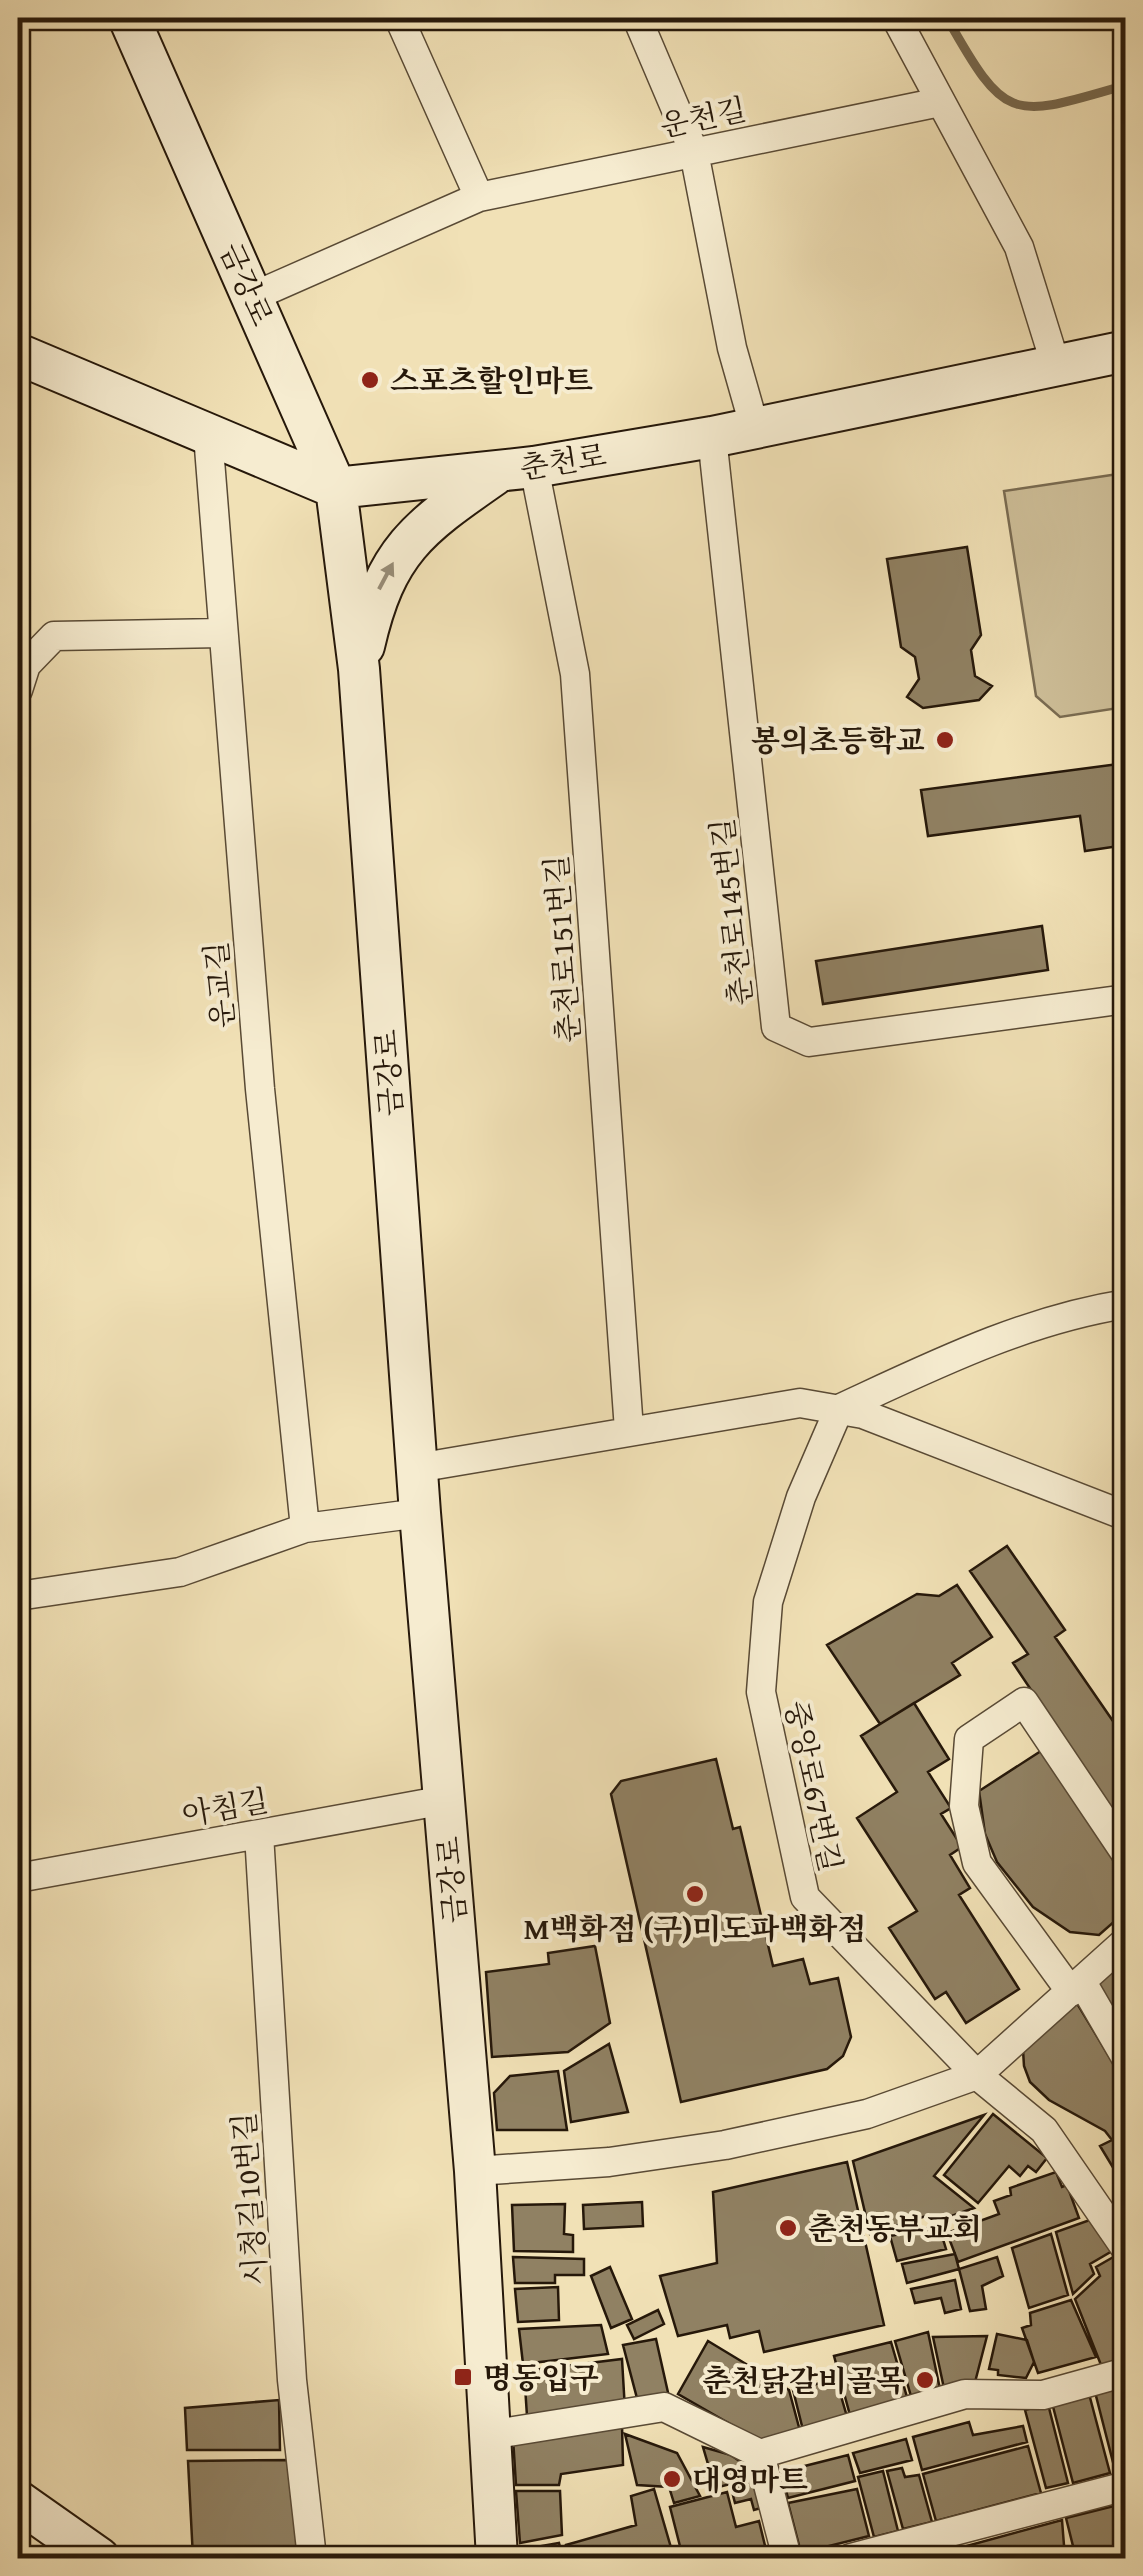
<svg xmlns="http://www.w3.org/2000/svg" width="1143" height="2576" viewBox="0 0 1143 2576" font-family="'Gentium Book Plus','Noto Serif KR',serif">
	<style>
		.green { fill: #cebf99; stroke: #7a6c52; stroke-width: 2.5 }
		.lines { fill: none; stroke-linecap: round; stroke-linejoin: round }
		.stream { stroke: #76684e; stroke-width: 9 }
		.building { fill: #908163; stroke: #26180a; stroke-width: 2.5 }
		.street-casing { stroke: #594a35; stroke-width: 31 }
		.secondary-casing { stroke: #26180a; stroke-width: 44 }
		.street { stroke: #f6ecd0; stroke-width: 28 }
		.secondary { stroke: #f6ecd0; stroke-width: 40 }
		.oneway { fill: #988d77 }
		.poi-dot { fill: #8f2418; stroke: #f6ecd0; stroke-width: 4 }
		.labels { text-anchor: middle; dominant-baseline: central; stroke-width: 8; stroke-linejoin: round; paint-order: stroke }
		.street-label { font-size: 30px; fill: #26180a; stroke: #f6ecd0 }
		.poi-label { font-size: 30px; font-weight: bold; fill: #26180a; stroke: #f6ecd0; text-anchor: start }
	</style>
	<rect width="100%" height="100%" fill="#f1e1b6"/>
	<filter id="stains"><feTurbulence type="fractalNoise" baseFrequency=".002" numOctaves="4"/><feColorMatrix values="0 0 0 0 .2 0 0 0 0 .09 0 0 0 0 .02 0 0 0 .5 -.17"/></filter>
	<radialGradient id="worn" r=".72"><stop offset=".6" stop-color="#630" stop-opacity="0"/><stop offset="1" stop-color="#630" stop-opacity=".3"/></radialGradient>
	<path class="green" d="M1125,473v234l-65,10 -24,-21 -32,-205z"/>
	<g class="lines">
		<path class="stream" d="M947,18c60,107 65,100 179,67"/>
	</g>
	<path class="building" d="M967,547l14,88 -10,15 4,26 17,10 -13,14 -56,8 -16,-11 12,-18 -4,-22 -14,-10 -14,-88z
		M1126,763v82l-41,6 -5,-35 -152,20 -7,-46z
		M1042,926l6,44 -225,34 -7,-43z
		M1007,1546l58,84 -10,7 71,103v91l-113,-168 15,-9 -58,-83z
		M957,1585l35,52 -40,26 8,12 -80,49 -53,-79 90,-51 22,2z
		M914,1703l35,56 -21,13 23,36 -10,6 21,33 -12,8 20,33 -11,7 60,94 -53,34 -20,-31 -11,7 -46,-71 28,-17 -60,-93 40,-26 -36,-56z
		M1041,1751l85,126 -2,36 -25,22 -29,-3 -37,-25 -36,-45 -12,-28 -6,-43z
		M716,1759l17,70 7,-2 33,139 30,-7 7,25 28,-6 13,59 -8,19 -16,13 -146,33 -70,-308 10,-13z
		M595,1946l15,77 -42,29 -76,5 -6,-85 63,-8 -1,-11z
		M1126,1962v85l-31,-51 3,-15z
		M1075,2000l51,84v105l-26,-43 12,-6 -7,-9 -56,-31 -19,-18 -6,-16 -1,-16z
		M609,2044l19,68 -57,10 -7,-51z
		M558,2071l9,59h-70l-3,-37 16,-17z
		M993,2114l54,44 -11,14 -8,-6 -8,10 -11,-10 -31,37 -34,-28z
		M984,2115l-50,61 40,32 -42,15 -3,-8 -59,19 -17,-73z
		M847,2162l37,163 -120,27 -5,-21 -29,7 -3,-13 -49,11 -18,-60 57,-13 -4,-71z
		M1056,2172l6,15 5,-2 12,33 -121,44 -11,-29 52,-19 -5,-13 17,-6 -1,-7z
		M642,2202l1,24 -59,3 -1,-24z
		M565,2204l-1,30 9,1v17l-59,-1 -2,-46z
		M1101,2216l18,31 -29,17 4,10 -21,20 -17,-62z
		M939,2226l7,23 -49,12 -7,-25z
		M1051,2234l17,61 -39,13 -17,-60z
		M1122,2252l4,112 -23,6 -28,-71 25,-23 -4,-9z
		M955,2254l4,15 -52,14 -5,-19z
		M513,2257l71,2v16h-29v8h-40z
		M997,2257l6,19 -21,10 4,23 -16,2 -11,-42z
		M610,2267l22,52 -21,9 -20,-52z
		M955,2280l6,29 -16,4 -4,-15 -26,5 -4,-14z
		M558,2287l1,33 -41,2 -3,-33z
		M1071,2300l25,57 -58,16 -16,-45 9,-3 -1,-12z
		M658,2310l6,14 -30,15 -7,-14z
		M601,2325l7,29 -85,10 -4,-35z
		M928,2332l13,62 -28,9 -18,-62z
		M997,2334l30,6 7,22 -8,16 -28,-3v-5l-9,-1z
		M987,2336l-13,50 -29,7 -12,-56z
		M656,2339l13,58 -31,5 -15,-57z
		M708,2341l81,49 11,41 -42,9 -80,-46z
		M891,2342l18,62 -58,15 -17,-63z
		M622,2359l3,51 -98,6 -3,-45z
		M836,2379l12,41 -45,10 -10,-40z
		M1126,2386v85l-10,3 -21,-82z
		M1088,2390l22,83 -37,10 -22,-84z
		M279,2400l1,50h-93l-2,-42z
		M1048,2404l20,79 -22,5 -21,-78z
		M969,2422l4,13 50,-9 4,16 -105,28 -9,-33z
		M622,2425l1,40 -62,9 -2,11h-43l-3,-47z
		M625,2434l52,19 23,43 -26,7 -5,-16 -32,-2z
		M906,2439l6,21 -52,13 -7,-20z
		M1028,2446l13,47 -105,28 -13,-47z
		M703,2447l28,8 28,20 9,31 -14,4 -3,-11 -16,4 -5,-19 -15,4z
		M848,2455l7,26 -67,17 -7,-26z
		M292,2460l8,98h-107l-5,-97z
		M902,2468l3,9 14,-2 13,47 -29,7 -16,-58z
		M883,2471l15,60 -24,6 -16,-60z
		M654,2489l20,69h-105l-3,-13 70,-20 -5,-29z
		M857,2489l12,47 -68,17 -13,-50z
		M516,2491h44l2,44 -42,8z
		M727,2492l9,35 23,-6 9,37h-85l-13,-51z
		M1126,2503v55h-50l-10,-40z
		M1062,2520l3,38 -135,-2z
		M559,2543l4,15h-43l-1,-8z"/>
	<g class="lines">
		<defs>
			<path id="street" d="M399,18l80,179
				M637,18l57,134 38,196 23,81
				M896,18l123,229 37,119
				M252,297l227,-100 461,-95
				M208,435l52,654 45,439
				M712,437l64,590 33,15 317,-43
				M534,467l41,207 54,756
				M18,690l8,-25 28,-29 168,-3
				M1126,1304c-102,16 -194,62 -287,105l-38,88 -33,105 -7,90 44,205 172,178 67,55 82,119
				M417,1468l383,-65 63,11 263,102
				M18,1596l162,-24 125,-44 115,-15
				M259,1834l33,546 20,178
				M18,1878l427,-78
				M1082,1982l44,76
				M1071,1992l-94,-129 -13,-57 5,-67 55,-37 102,152
				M475,2171l134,-9 116,-17 142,-31 110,-39 149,-134
				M489,2435l175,-28 96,47 205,-60 78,1 83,-23
				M760,2454l27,104
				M851,2558l275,-72"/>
			<path id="secondary" d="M129,18l207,470 23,181 61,844 55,658 22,387
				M18,354l318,134 198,-21 178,-30 414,-86
				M364,646c22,-97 54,-118 133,-173
				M18,2501l81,57"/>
		</defs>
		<use href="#street" class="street-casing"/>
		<use href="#secondary" class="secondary-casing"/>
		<use href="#street" class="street"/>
		<use href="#secondary" class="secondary"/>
	</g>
	<defs><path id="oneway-solid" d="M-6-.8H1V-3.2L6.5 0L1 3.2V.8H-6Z" transform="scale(2.5)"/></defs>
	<use class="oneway" href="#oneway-solid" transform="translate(386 576) rotate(-62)"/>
	<g class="poi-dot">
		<circle cx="370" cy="380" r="10"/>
		<circle cx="945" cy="740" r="10"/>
		<circle cx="695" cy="1894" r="10"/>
		<circle cx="788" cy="2228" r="10"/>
		<rect x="453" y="2367" width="20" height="20" rx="5"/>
		<circle cx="925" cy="2380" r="10"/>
		<circle cx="672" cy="2479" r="10"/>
	</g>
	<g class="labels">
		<g class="street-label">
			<text transform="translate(703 117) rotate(-12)">운천길</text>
			<text transform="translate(247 284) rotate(66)">금강로</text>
			<text transform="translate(563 461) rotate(-9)">춘천로</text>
			<text transform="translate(731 912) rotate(-96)">춘천로145번길</text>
			<text transform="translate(562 949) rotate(-94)">춘천로151번길</text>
			<text transform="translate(219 985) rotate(-95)">운교길</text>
			<text transform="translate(388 1073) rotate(-94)">금강로</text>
			<text transform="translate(814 1786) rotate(78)">중앙로67번길</text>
			<text transform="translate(225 1807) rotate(-10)">아침길</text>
			<text transform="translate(451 1880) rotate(-95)">금강로</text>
			<text transform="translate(249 2199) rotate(-94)">시청길10번길</text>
		</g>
		<g class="poi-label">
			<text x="390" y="380">스포츠할인마트</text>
			<text x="925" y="740" text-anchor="end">봉의초등학교</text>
			<text x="695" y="1928" text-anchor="middle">M백화점 (구)미도파백화점</text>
			<text x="808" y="2228">춘천동부교회</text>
			<text x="483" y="2377">명동입구</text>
			<text x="905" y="2380" text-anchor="end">춘천닭갈비골목</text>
			<text x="692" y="2479">대영마트</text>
		</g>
	</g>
	<rect width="1143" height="2576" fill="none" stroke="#f1e1b6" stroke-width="60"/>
	<rect x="20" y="20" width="1103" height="2536" fill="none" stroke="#26180a" stroke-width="5"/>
	<rect x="30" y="30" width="1083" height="2516" fill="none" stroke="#26180a" stroke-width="2.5"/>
	<rect width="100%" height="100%" filter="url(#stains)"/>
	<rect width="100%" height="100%" fill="url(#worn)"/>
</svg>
